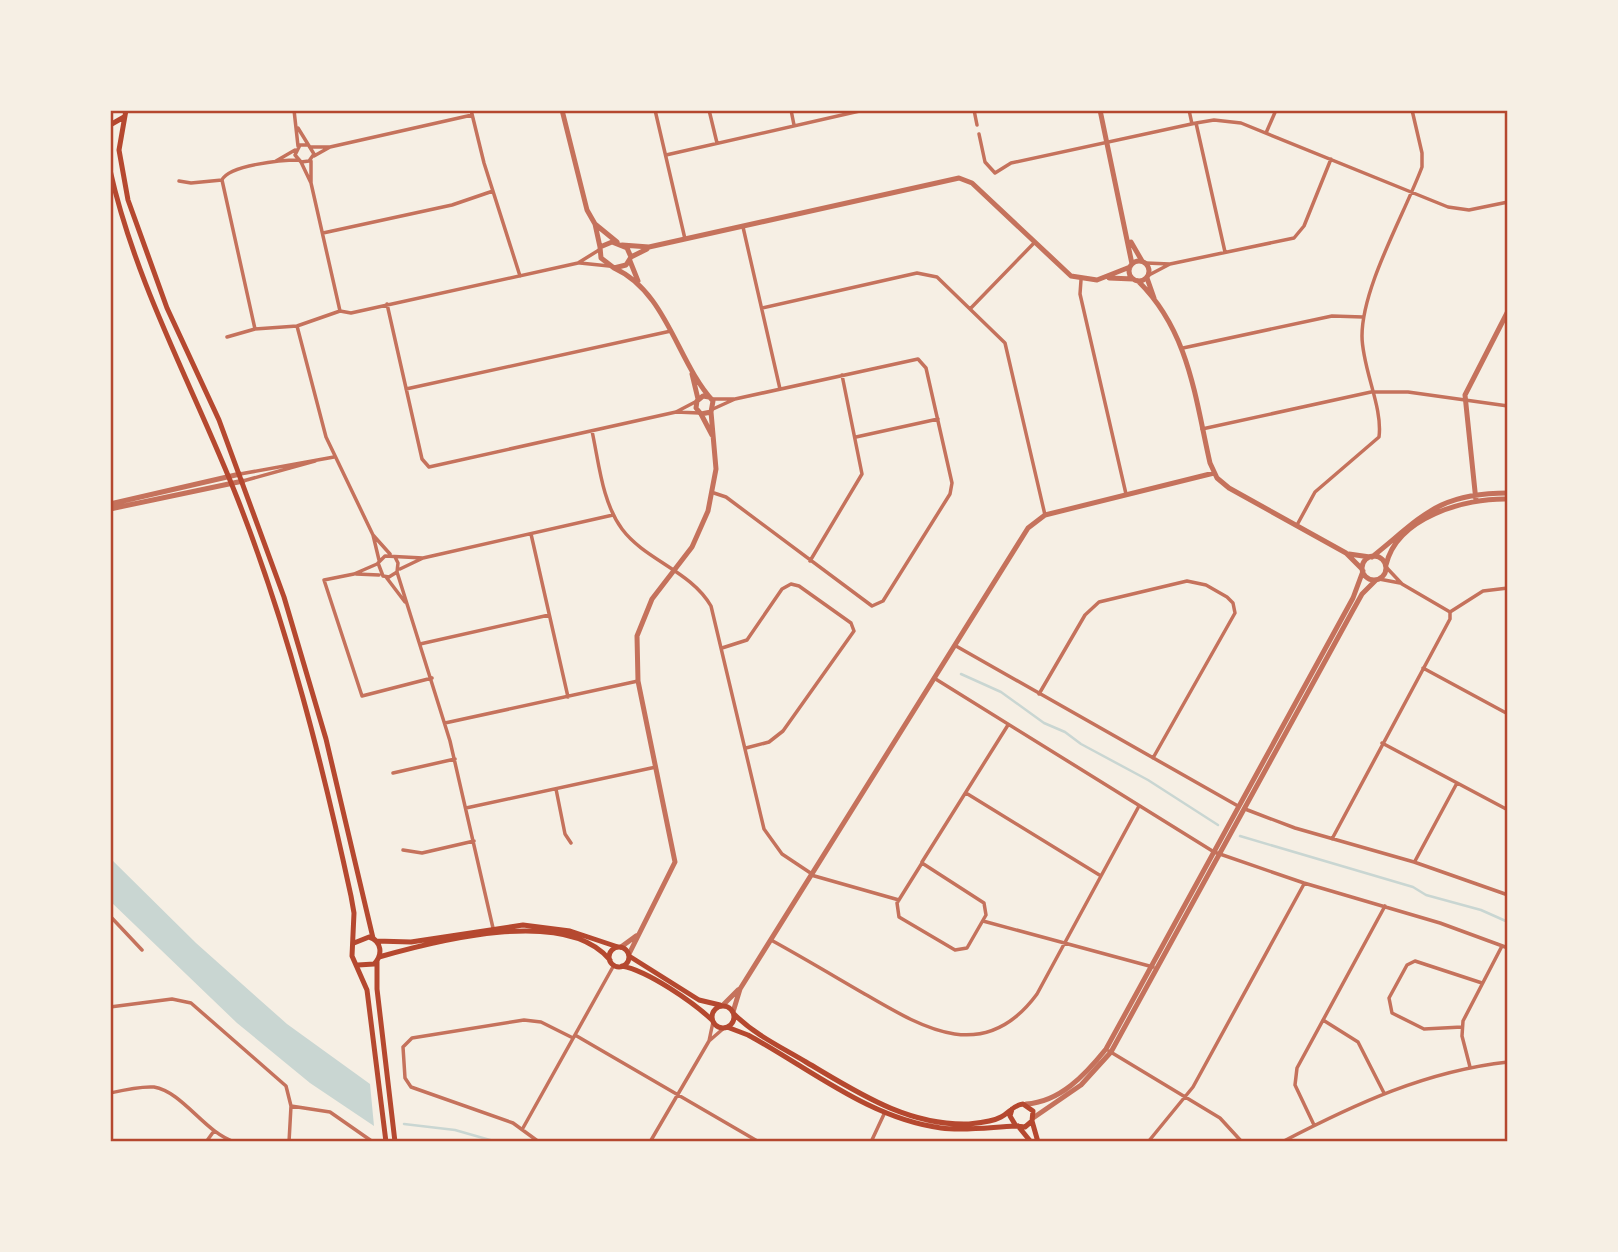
<svg xmlns="http://www.w3.org/2000/svg" width="1618" height="1252" viewBox="0 0 1618 1252" font-family="'Sofia Sans Condensed',sans-serif">
	<style>
		.water { fill: #c9d6d2 }
		.lines { fill: none; stroke-linecap: round; stroke-linejoin: round }
		.stream { stroke: #c9d6d2; stroke-width: 2.5 }
		.minor { stroke: #c5725c; stroke-width: 3.5 }
		.tertiary { stroke: #c5725c; stroke-width: 5 }
		.secondary { stroke: #b5482f; stroke-width: 5 }
		.neatline { fill: none; stroke: #b5482f; stroke-width: 2.5 }
	</style>
	<rect width="100%" height="100%" fill="#f6efe4"/>
	<path class="water" d="M110,858l86,85 91,81 83,60 4,42 -64,-43 -73,-60 -127,-122z"/>
	<g class="lines">
		<path class="stream" d="M961,674l40,18 43,31 21,9 16,12 67,36 70,45
			M1240,836l173,51 13,8 55,15 27,12
			M404,1124l51,6 42,12
			M1488,1142h9
			M1504,1142l4,-3"/>
		<path class="minor" d="M294,110l4,36
			M471,110l13,53 36,113
			M655,110l30,129
			M709,110l8,33
			M791,110l3,15
			M974,110l3,15
			M1189,110l3,14
			M1196,123l29,129
			M298,128l16,26 -5,7 -8,1 -6,-7 5,-10h8
			M1266,133l10,-23
			M979,134l6,28 10,11 16,-10 185,-40 18,-3 27,3 207,84 21,3 39,-8
			M311,147h19l142,-32
			M666,155l198,-45
			M314,156l16,-9
			M276,161l19,-11
			M301,162l10,21 29,128
			M179,181l12,2 31,-3
			M311,183v-22
			M743,227l37,162
			M323,233l129,-28 41,-14
			M580,263l29,3
			M1146,263l24,1 124,-26 10,-12 27,-67
			M1149,275l21,-11
			M1081,280l-1,14 46,200
			M387,304l35,155 7,8 247,-55 21,-11
			M762,308l155,-35 20,4 68,66 40,172
			M970,309l64,-66
			M297,326l29,111 47,98 17,19
			M255,329l-33,-149c7,-15 60,-20 77,-20
			M227,337l28,-8 42,-3 43,-15 11,2 227,-50 21,-13
			M1183,348l149,-32 31,1
			M406,389l265,-58
			M712,399h22
			M713,409l22,-10 183,-40 8,9 26,115 -2,11 -67,107 -11,5 -146,-109 -12,-4
			M676,412l23,1
			M1202,429l169,-37h37l100,14
			M592,431c7,32 10,71 30,98 23,31 69,42 89,77l53,223 18,25 30,20
			M856,437l82,-18
			M240,474l94,-17
			M243,481l72,-20
			M1297,525l18,-33 64,-55c4,-30 -17,-69 -17,-101 0,-49 42,-121 60,-169v-14l-10,-43
			M531,534l37,163
			M373,535l6,25
			M395,557l3,6 -1,9 -8,5 -6,-1 -5,-13 7,-7 38,2 190,-43
			M810,561l52,-87 -20,-99
			M377,564l-23,10 -30,6 38,116 70,-18
			M1386,567l16,17 48,28
			M400,569l23,-11
			M397,572l53,169 43,187
			M356,574l23,1
			M386,577l19,25
			M1379,579l21,4
			M1450,612l33,-21 25,-3
			M420,644l129,-29
			M956,646l282,160
			M722,648l25,-8 35,-51 9,-5 8,2 52,37 3,8 -71,100 -14,11 -23,6
			M1423,668l85,46
			M934,678l280,174 90,31 136,40 68,25
			M1039,694l46,-79 14,-13 88,-21 19,4 21,12 6,6 2,10 -82,145
			M445,723l193,-42
			M1382,743l126,67
			M393,773l62,-14
			M556,789l9,45 6,9
			M966,793l135,83
			M466,808l190,-41
			M1245,809l50,19 119,34 94,33
			M1332,839l118,-220v-7
			M403,850l19,3 52,-12
			M1415,861l42,-78
			M922,862l86,-137
			M922,863l62,40 2,12 -19,33 -12,2 -56,-33 -2,-14z
			M811,875l88,25
			M110,916l32,34
			M983,921l170,46
			M771,940c31,17 61,35 92,53 60,35 121,73 174,1l102,-188
			M110,1007l62,-8 19,4 95,83 5,20 -2,36
			M1323,1020l35,22 26,51
			M1462,1027l-38,2 -32,-16 -3,-15 18,-33 8,-4 67,22
			M575,1035l184,107
			M709,1041l15,-13
			M1109,1051l111,67 22,24
			M1470,1067l-8,-31 1,-15 39,-75
			M110,1093c13,-3 30,-7 44,-6 29,5 51,46 81,55
			M291,1106l39,6 43,30
			M1314,1125l-19,-40 2,-17 88,-162
			M523,1128l91,-163
			M206,1142l8,-11
			M539,1142l-26,-19 -102,-36 -6,-9 -2,-31 9,-9 112,-18 17,2 32,16
			M650,1142l59,-101 4,-19
			M871,1142l14,-30
			M1148,1142l45,-55 111,-203
			M1282,1142c73,-38 144,-71 226,-80"/>
		<path class="tertiary" d="M562,110l25,100 8,14 22,18
			M1100,110l32,154
			M595,224l5,23
			M612,242l15,6 4,9 -5,8 -12,3 -13,-10 -1,-11z
			M1131,242l11,19
			M622,245l27,2 310,-69 13,5 99,93 26,4 33,-13
			M631,257l16,-8
			M1129 271a10 10 0 1 1 20 0a10 10 0 1 1-20 0Z
			M630,261l8,20
			M614,268c53,24 63,94 99,133l-2,11 -10,2 -5,-6 1,-7 6,-5 6,1
			M1109,278l24,1
			M1147,278l7,20
			M1138,281c51,50 57,116 72,182l7,15 12,10 117,65 16,16
			M692,374l6,25
			M701,414l11,21
			M1476,501l-11,-106 43,-84
			M110,504l130,-30
			M110,509l133,-28
			M1349,554l21,3
			M1362 568a12 12 0 1 1 24 0a12 12 0 1 1-24 0Z
			M1372,557c50,-40 65,-64 136,-64
			M1386,565c11,-48 79,-67 122,-66
			M621,947l15,-11
			M629,954l46,-92 -37,-181 -1,-45 15,-37 40,-52 16,-36 8,-42 -5,-57
			M723,1005l15,-15
			M733,1012l7,-23 288,-461 17,-13 169,-42
			M1026,1104c34,-2 59,-29 80,-55l247,-451 10,-27
			M1033,1118l48,-33 30,-33 241,-440 10,-18 14,-14"/>
		<path class="secondary" d="M126,110l-7,40 9,50 39,108 52,112 65,177 42,142 47,199
			M110,125l14,-8
			M110,170c26,116 85,220 128,330 50,128 84,262 113,396l3,17 -2,43 15,34 19,152
			M376,941l35,1 112,-17 47,6 48,16
			M354,943l15,-6c13,4 14,18 5,27l-16,1
			M609 957a10 10 0 1 1 20 0a10 10 0 1 1-20 0Z
			M629,956l70,44 21,5
			M379,957c56,-16 187,-51 231,3
			M377,961v28l18,153
			M622,966c26,5 71,36 90,54
			M712 1017a11 11 0 1 1 22 0a11 11 0 1 1-22 0Z
			M734,1014c21,21 47,33 72,48 51,30 101,64 163,62 10,-1 23,-2 32,-7 8,-4 12,-12 22,-13l10,7 -1,10 -7,6 -9,-1 -6,-10 2,-7
			M727,1027l21,8c61,33 122,84 193,93 25,3 50,-1 75,-2
			M1032,1121l6,21
			M1018,1126l13,16"/>
	</g>
	<rect width="1618" height="1252" fill="none" stroke="#f6efe4" stroke-width="224"/>
	<rect x="112" y="112" width="1394" height="1028" class="neatline"/>
</svg>
